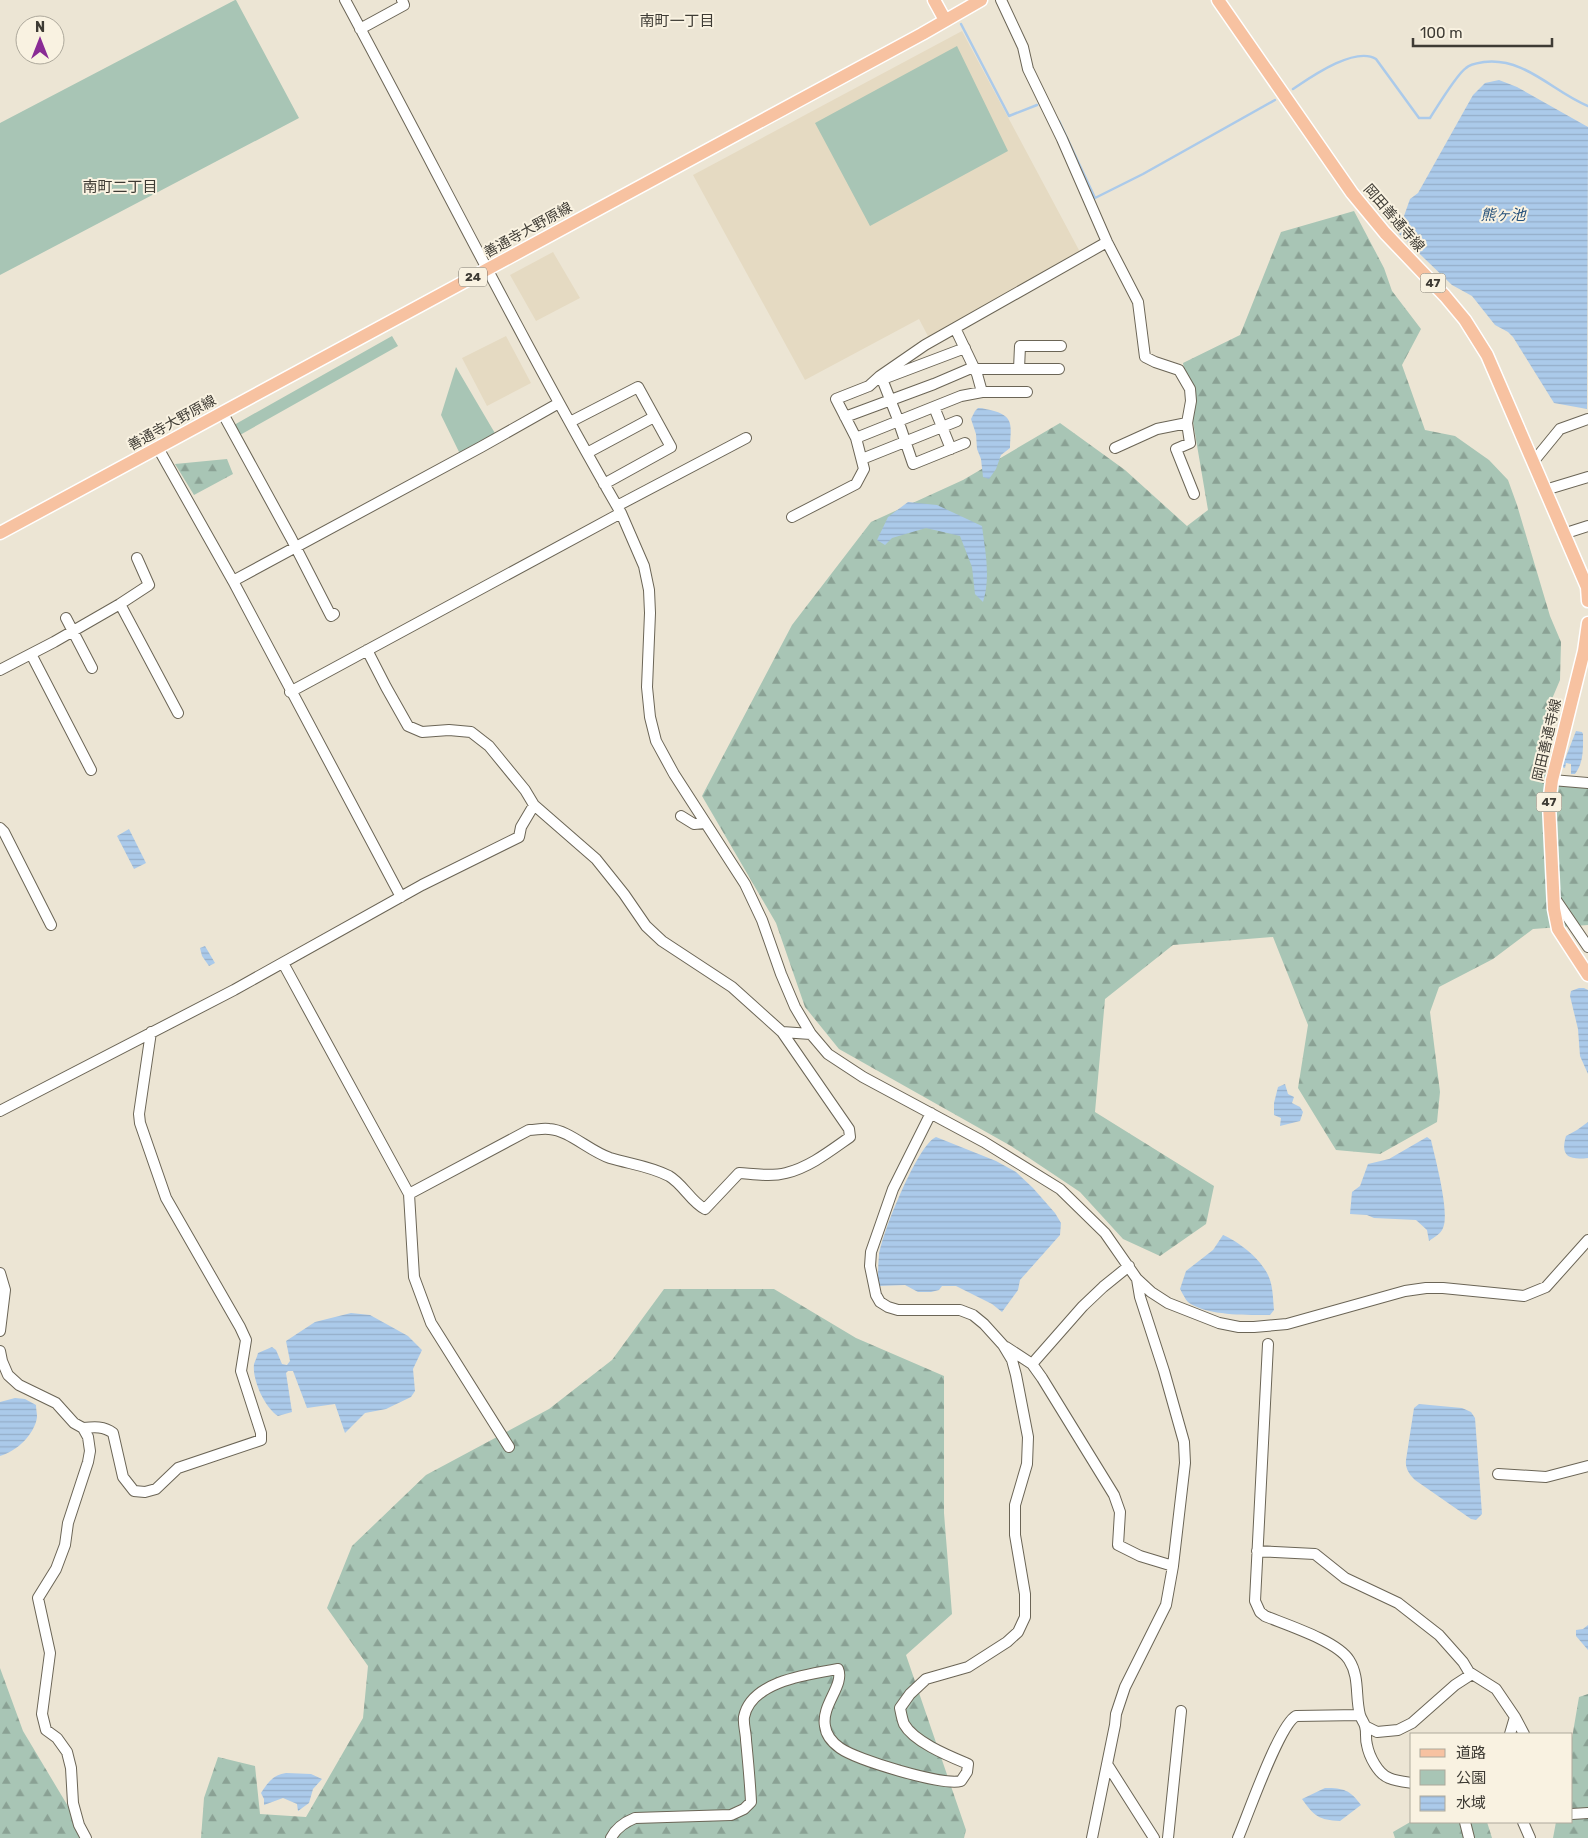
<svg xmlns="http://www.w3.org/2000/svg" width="1588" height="1838" viewBox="0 0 1588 1838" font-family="Rubik,'Noto Sans JP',sans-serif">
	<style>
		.built { fill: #e5dac2 }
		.forest { fill: url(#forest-firs) }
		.park { fill: #a8c5b5 }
		.water { fill: url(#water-rules) }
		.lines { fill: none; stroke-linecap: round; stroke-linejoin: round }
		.stream { stroke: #abcaea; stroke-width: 2.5 }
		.minor-casing { stroke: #6b6556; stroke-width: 12 }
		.major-casing { stroke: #fff; stroke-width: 15 }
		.minor { stroke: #fff; stroke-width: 10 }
		.major { stroke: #f7c2a1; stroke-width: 12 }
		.labels { text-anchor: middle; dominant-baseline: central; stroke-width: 4; stroke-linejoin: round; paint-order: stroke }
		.shield { fill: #f9f2e1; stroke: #767268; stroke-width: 1 }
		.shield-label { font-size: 12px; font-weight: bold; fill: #3e3b34 }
		.street-label { font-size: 14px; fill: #3e3b34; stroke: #f9f2e1 }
		.neighbourhood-label { font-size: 15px; fill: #3e3b34; stroke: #f9f2e1 }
		.water-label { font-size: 15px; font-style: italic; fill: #24507a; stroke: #f9f2e1 }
	</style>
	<defs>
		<pattern id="forest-firs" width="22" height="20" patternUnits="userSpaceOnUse" patternTransform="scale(1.25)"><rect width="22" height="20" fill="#a8c5b5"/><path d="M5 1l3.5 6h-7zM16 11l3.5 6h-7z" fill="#8aa194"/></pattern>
		<pattern id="water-rules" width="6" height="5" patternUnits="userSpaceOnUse" patternTransform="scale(1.25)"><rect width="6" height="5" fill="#abcaea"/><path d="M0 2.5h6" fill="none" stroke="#94aec9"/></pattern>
	</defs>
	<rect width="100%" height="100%" fill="#ece5d4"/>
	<path class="built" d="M962,31l118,221 -151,86 -10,-19 -114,61 -112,-205z
		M553,252l27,46 -44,23 -26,-46z
		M506,336l25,47 -44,23 -25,-48z"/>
	<path class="forest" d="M1354,211l30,57 8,23 29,38 -19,36 23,65 30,6 34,24 19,20 9,25 33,111 11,26 -1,38 -11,26 -1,75 40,1v143l-55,4 -40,30 -54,28 -9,25 10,80 -3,30 -57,32 -44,-4 -38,-62 10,-63 -35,-88 -100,8 -68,54 -10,113 119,74 -8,38 -46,32 -37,-17 -43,-47 -69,-46 -172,-97 -34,-42 -29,-84 -74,-127 90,-171 79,-103 92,-42 97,-57 65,47 62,56 21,-16 -25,-147 57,-28 41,-103z
		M227,459l6,15 -39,21 -19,-31z
		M664,1289h110l82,49 88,38v137l8,101 -46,41 60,175 -2,8h-763l3,-40 14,-41 37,9 5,48 46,3 57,-99 5,-52 -41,-58 25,-62 74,-71 123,-66 63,-49z
		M0,1668l23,63 64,107h-87z
		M1588,1694v144h-35l3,-16h16v-84l7,-41z
		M1412,1821l75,1 5,16h-97l-2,-6z"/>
	<path class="park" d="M235,0h1l63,118 -299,157v-152z
		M957,46l51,105 -138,75 -55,-103z
		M392,336l6,10 -158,89 -6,-10z
		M456,367l40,68 -36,19 -19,-39z"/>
	<path class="water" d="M1499,80l18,7 71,40 -1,282 -33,-6 -41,-66 -5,-5 -13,-7 -23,-29 -20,-11 -54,-52 12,-34 8,-6 55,-98 12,-12z
		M978,408c6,0 11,2 16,3 22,6 16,18 16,37l-9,7 -5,14 -7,10 -6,-2 -2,-18 -4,-10 -1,-15 -5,-15 4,-8z
		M908,502l29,3 45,21c3,25 9,50 1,76l-8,-8 -3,-27 -12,-31 -34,-8 -34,10 -7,7 -8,-5 11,-23z
		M1576,731l6,1 1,2c0,15 1,28 -8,40h-4v-10l-5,-1 -1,5 -3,-1z
		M129,829l17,34 -12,6 -17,-33z
		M205,946l10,17 -6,3 -7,-10 -2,-8z
		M1579,988h5l4,2v84l-8,-18 -2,-27 -8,-33 1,-5z
		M1285,1084l3,10 6,3 -2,6 8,4 3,5 -3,9 -20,5 1,-8 -7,-3v-12l4,-16z
		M1588,1122v36c-19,2 -28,-1 -22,-22l11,-6z
		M936,1137l60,24 20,11 17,16 22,25 6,10 -1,12 -40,45 -2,10 -16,22 -10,-8 -36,-18h-14l-3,4 -8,2h-13l-13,-7 -27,1c0,-11 0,-21 1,-31 3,-22 39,-111 57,-118z
		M1427,1137l4,3c4,18 19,72 12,88 -2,6 -9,9 -14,13l-2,-11 -11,-10 -42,-2 -7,-3 -17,-1 2,-22 8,-6 8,-22 21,-5z
		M1223,1235c16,7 37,23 45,40 5,10 5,24 6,35l-4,5c-22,0 -64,1 -82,-13 -3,-3 -6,-10 -8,-13l6,-18 27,-21z
		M351,1313l19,2 38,21 14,14 -9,19 2,22 -4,6 -25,12 -21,4 -20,20 -10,-29 -28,4 -14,-37h-5l-2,2 6,39 -14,4c-13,-8 -26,-36 -24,-52 1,-3 3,-7 4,-11l14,-6 4,3 6,14 5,1 3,-4 -4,-20 29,-19z
		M15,1398l10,1 11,6c0,4 1,8 1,12 -2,17 -21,35 -37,39v-54z
		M1419,1404l43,4 9,4 4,6 7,96 -6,6 -5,-1 -56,-39c-6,-6 -10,-12 -9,-20l8,-52z
		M1588,1625v25l-12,-14v-6l7,-1z
		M286,1773l25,1 11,5 -9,10 -4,14 -11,8 -1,-7 -14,-6 -19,7v-6l-3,-6c7,-11 12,-18 25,-20z
		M1325,1788c19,0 25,2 36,17l-21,16c-21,-1 -26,-5 -38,-22z"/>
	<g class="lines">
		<path class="stream" d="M961,24l48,92 28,-11
			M1293,89c18,-12 62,-43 83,-30l43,59h11c7,-11 27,-44 36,-50 4,-4 12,-5 18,-6 41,-5 69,30 104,44
			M1059,121l36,77 48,-24 132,-74"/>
		<defs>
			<path id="minor" d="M345,0c92,171 179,345 276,513l23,53 5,24 1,23 -3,74 3,30 6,24 18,33 71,110 17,36 19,54 14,33 16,27 17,20 35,23 121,65 76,47 45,44 32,46 14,13 17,11 51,20 20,4h15l33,-3 118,-33 21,-3h17l81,8 22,-9 42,-47
				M1001,0l22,47 5,22 34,70 45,103 31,60 7,55 10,5 24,8 11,19 1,12 -4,22 3,20 -14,6 18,45
				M360,29l44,-24 -2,-5
				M955,328l22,46 5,18
				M1019,369l1,-23h41
				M882,379l15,38 16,47 52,-21
				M883,379l82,-31
				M934,407l17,42
				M222,412l69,126 40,78 3,-2
				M845,417l89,-33 35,-15h90
				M570,422l68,-35 33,60 -67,37
				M856,438l105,-42 21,-4h45
				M158,448l75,133 168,316
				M1115,448l42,-19 30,-6
				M587,453l67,-36
				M862,459l95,-38
				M1533,462l27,-33 28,-10
				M1545,490l43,-13
				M617,506l129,-68
				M792,517l64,-33 8,-15 -8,-31 -20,-39 33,-13 11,-10 45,-31 182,-103
				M1563,534l25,-8
				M137,558l12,27 -29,19 58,109
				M233,581l248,-134 78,-44
				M66,618l26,50
				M367,650l19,37 22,39 14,6 27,-2 22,2 18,14 36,44 9,15 62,54 28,35 22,32 16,15 70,46 50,45 67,97 1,8c-20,14 -40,30 -64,36 -15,4 -32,1 -47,0l-34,36c-14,-7 -22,-25 -36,-33 -19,-10 -39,-12 -59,-18 -21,-7 -41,-28 -61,-29 -7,-1 -13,1 -20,1l-120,64
				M31,654l60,116
				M0,670l54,-28 66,-38
				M290,692l331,-179
				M1552,780l36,3
				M681,816l13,8 11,-1
				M0,828l4,4 47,93
				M1554,897l34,50
				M283,963l126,231 5,83 17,46 78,124
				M782,1032l29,2
				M0,1111l234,-121 188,-105 97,-48 2,-10 13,-22
				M0,1273l5,17 -5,41
				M1268,1344l-13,257 5,11 5,4c22,9 72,25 84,44 11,17 6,37 11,55 1,4 4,7 5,11 2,6 0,12 2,19 2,11 11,29 22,33 7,3 16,4 23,5
				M1006,1347l26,17 10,14 72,117 6,17 -2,33 22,11 33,10
				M0,1351l2,10 6,14 11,10 37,18 18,20 9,5 5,9 2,14 -2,11 -20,61 -3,22 -9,24 -18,29 12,55 -8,61 4,16 11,8 10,14 4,16 2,35 6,22 7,13
				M1032,1364l51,-58 20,-19 26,-21
				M83,1428c11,-1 21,-2 30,5l10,44 11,14 11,1 11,-3 22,-21 83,-28v-7l-20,-62 5,-31 -6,-13 -74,-129 -26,-75 -1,-9 12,-82
				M1498,1474l48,3 42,-11
				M1257,1551l58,3 30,24 53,25 41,32 24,27 6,10 27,17 19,28 9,17
				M1365,1726l12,6 21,-2 14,-7 43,-38 17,-11
				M1510,1734l5,-17
				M1107,1764l47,74
				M1572,1814l16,-1
				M1465,1822l4,16
				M1523,1822l7,16
				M611,1838c5,-10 14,-16 24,-20l96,-3 13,-6 7,-7c-1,-21 -3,-41 -5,-62 0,-7 -3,-16 -2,-23 7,-36 65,-43 94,-48 7,16 -17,36 -13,57 1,9 8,17 15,22 17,12 102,38 121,33l6,-9 1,-8c-19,-8 -54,-22 -64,-40 -2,-5 -3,-11 -4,-16l10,-14 16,-15 42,-12 39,-25 11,-10 7,-15v-23l-10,-59v-30l12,-41 1,-27 -12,-62 -4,-15 -9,-15 -19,-21 -11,-9 -13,-5h-62l-10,-3 -8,-5 -4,-7 -6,-29 1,-14 22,-63 38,-76
				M1092,1838l23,-113 1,-11 9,-27 41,-82 7,-39 12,-103 -1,-21 -20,-71 -24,-74 -3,-18
				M1168,1838l13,-127
				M1238,1838c10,-23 41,-113 58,-122l64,-1"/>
			<path id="major" d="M934,0l11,20
				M1218,0l134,193 33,40 60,63 20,24 22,35 100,232 1,14
				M0,533l922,-499 59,-34
				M1588,623l-4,28 -32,129 -3,24 5,105 4,20 30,46"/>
		</defs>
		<use href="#minor" class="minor-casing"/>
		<use href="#major" class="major-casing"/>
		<use href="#minor" class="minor"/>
		<use href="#major" class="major"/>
	</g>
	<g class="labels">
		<g class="shield">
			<rect x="459" y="267.5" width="28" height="19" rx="4"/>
			<rect x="1420.5" y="273.5" width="25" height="19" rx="4"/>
			<rect x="1536.5" y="792.5" width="25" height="19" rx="4"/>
		</g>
		<g class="shield-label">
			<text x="473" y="277">24</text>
			<text x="1433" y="283">47</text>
			<text x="1549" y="802">47</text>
		</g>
		<g class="street-label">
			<text transform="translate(1394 218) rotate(49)">岡田善通寺線</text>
			<text transform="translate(528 230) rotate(-29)">善通寺大野原線</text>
			<text transform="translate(172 423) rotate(-29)">善通寺大野原線</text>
			<text transform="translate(1547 740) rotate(-77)">岡田善通寺線</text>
		</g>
		<g class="neighbourhood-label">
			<text x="677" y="21">南町一丁目</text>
			<text x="120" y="187">南町二丁目</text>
		</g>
		<g class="water-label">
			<text x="1503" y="215">熊ヶ池</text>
		</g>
	</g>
	<rect x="1410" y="1733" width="162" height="90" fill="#f9f2e1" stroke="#aea99c"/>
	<rect x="1420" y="1749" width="25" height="8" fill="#f7c2a1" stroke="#aea99c"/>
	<text x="1456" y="1758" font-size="15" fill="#3e3b34">道路</text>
	<rect x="1420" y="1770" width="25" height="15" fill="#a8c5b5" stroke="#aea99c"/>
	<text x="1456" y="1783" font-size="15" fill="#3e3b34">公園</text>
	<rect x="1420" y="1796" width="25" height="15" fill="url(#water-rules)" stroke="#aea99c"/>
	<text x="1456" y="1808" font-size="15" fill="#3e3b34">水域</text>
	<g transform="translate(40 40)"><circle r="24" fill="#f9f2e1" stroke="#aea99c"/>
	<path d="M0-4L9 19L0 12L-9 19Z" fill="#8a2b95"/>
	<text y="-8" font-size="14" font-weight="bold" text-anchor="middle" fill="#3e3b34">N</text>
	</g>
	<path d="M1413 38v8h139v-8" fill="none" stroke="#3e3b34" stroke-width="2.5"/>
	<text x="1420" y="38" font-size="15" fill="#3e3b34" stroke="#f9f2e1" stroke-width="4" paint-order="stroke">100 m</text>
</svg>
